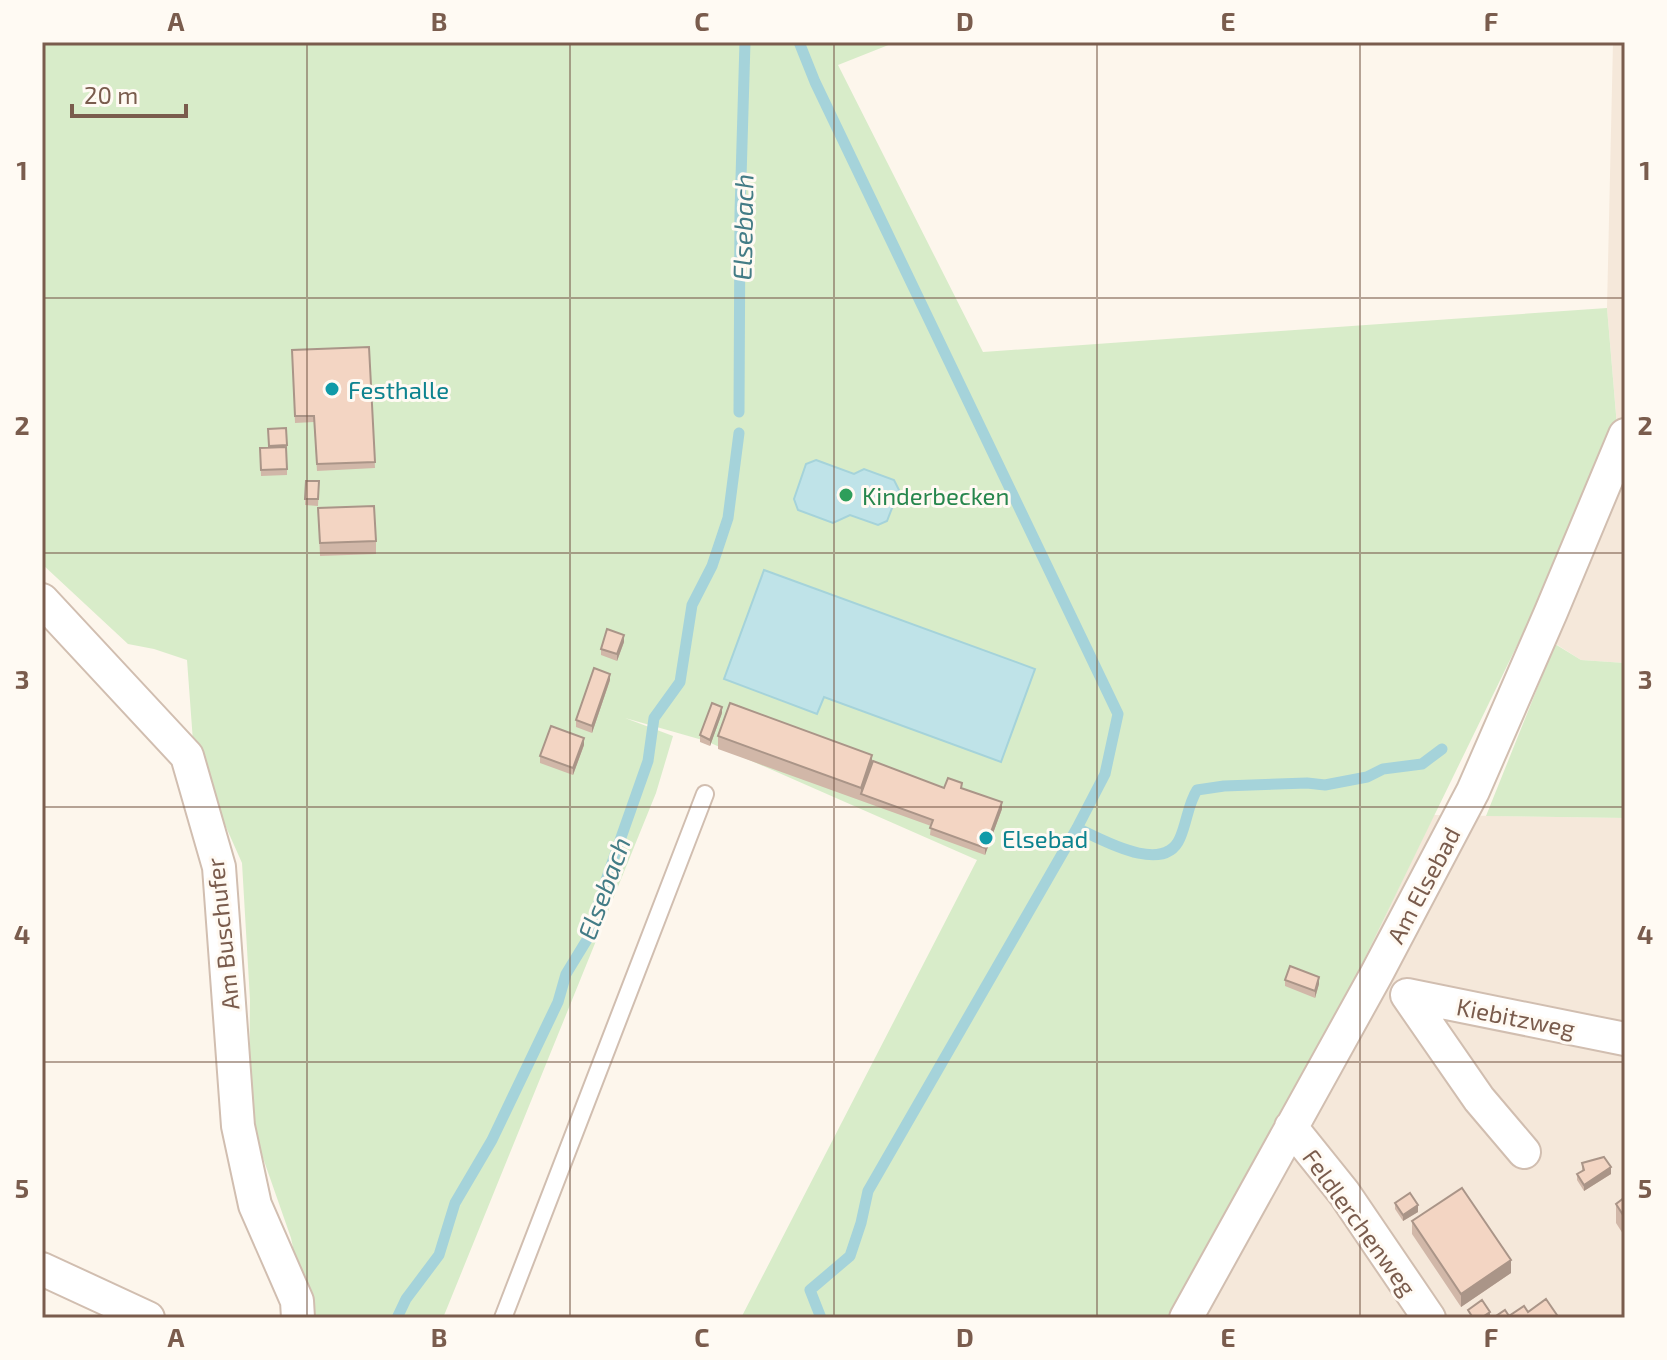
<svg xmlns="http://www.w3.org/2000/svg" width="1667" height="1360" viewBox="0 0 1667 1360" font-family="'Exo 2',sans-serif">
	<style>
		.residential { fill: #f5e8da }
		.green { fill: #d8ecc9 }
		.water { fill: #bfe3e8; stroke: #a5d3da; stroke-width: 2 }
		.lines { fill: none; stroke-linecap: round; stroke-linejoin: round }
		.stream { stroke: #a5d3da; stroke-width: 11 }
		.service-casing { stroke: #d1beb0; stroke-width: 20 }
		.minor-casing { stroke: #d1beb0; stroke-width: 36 }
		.service { stroke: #fff; stroke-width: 16 }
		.minor { stroke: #fff; stroke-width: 32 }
		.wall { fill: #d1b7a8 }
		.shaded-wall { fill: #aa9588 }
		.building { fill: #f3d5c3; stroke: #aa9588; stroke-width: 2 }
		.grid { fill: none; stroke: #7a5c4d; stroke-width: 2; stroke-opacity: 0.55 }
		.culture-dot { fill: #0f9aa8; stroke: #fffaf3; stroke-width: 3 }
		.leisure-dot { fill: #2e9e5b; stroke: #fffaf3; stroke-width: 3 }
		.labels { text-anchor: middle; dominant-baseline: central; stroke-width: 6; stroke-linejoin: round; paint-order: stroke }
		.culture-label { font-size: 24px; fill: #0d838f; stroke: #fffaf3; text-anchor: start }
		.leisure-label { font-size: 24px; fill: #27864d; stroke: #fffaf3; text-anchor: start }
		.street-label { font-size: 24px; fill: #7a5c4d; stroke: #fffaf3 }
		.water-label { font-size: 26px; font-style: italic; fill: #437c86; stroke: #fffaf3 }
		.neatline { fill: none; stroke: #7a5c4d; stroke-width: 3 }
		.grid-label { font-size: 26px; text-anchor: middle; font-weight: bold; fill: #7a5c4d }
	</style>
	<rect width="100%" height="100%" fill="#fdf6ec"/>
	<path class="residential" d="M1613,42h12v621l-44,-3 -55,-35 92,-188 -11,-129z
		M1434,815l191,3v500h-448l110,-200z"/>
	<path class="green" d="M42,42h854l-58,23 145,287 624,-44 11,130 -331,680 -110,200h-436l236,-458 -271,-119 -81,-23 48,18 -17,57 -213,525h-135l-17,-80 -42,-120 1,-118 -8,-137 -48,-108 -7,-95 -33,-11 -26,-5 -86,-80z
		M1555,644l26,16 44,3v155l-139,-2z"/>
	<path class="water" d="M816,460l38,14 10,-5 30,11 5,10 -12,31 -9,4 -28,-10 -17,8 -35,-13 -4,-11 12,-35z
		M764,570l271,99 -34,93 -177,-65 -7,17 -93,-35z"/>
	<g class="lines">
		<path class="stream" d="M799,42l16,40 303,632 -13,60 -28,54 -209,363 -7,32 -11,33 -40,34 11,28
			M739,412l1,-200 5,-170
			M1077,828c24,11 87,48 103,10 7,-16 8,-34 17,-48l27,-4 83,-3 18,2 42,-8 16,-8 39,-5 20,-15
			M397,1318l9,-19 33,-44 16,-52 37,-63 66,-138 8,-28 22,-36 17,-55 43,-122 6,-43 26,-36 12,-77 20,-39 16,-48 11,-85"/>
		<defs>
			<path id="service" d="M503,1318l202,-524"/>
			<path id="minor" d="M42,600l145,156 32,111 19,259 17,79 42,96 1,17
				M1291,1127l53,66 85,125
				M1524,1152l-45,-53 -72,-104 218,44
				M42,1269l106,49
				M1186,1318l190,-343 97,-184 78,-179 74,-177"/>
		</defs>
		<use href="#service" class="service-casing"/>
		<use href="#minor" class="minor-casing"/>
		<use href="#service" class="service"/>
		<use href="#minor" class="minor"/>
	</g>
	<path class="wall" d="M369,347l6,121 -58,3 -3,-49 -19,1 -3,-73z
		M268,429l19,16v30l-26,1 -1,-28 9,-1z
		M306,481h13l-1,25 -13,-1z
		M318,508l58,33v13l-56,2z
		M624,642l-7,19 -16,-6v-6z
		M610,680l-18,53 -16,-6v-7z
		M722,713l-12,33 -10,-4v-7z
		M718,736l154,26 72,26h18l40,21 -17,46 -55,-20 1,-9 -213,-77z
		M584,745l-11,30 -33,-12v-7z
		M1285,980l34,4 -4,14 -30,-12z
		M1582,1163l29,11 -27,17 -7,-11v-6l5,-3z
		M1625,1197v40l-9,-14v-19z
		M1395,1203l23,9 -15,9 -8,-12z
		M1412,1221l99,52 -50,34 -49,-73z"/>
	<path class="shaded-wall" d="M624,635v7l-7,19v-7z
		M610,674v6l-18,53v-7z
		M722,707v6l-12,33v-6z
		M584,738v7l-11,30v-7z
		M872,755v13l-11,26v-6z
		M1002,802v7l-17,46v-7z
		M1319,977v7l-4,14v-7z
		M1611,1167v7l-27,17v-6z
		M1418,1205v7l-15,9v-6z
		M1511,1260v13l-50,34v-13z
		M1490,1312v6h-9z"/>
	<path class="building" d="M369,347l6,115 -58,2 -3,-48h-19l-3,-66z
		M286,428l1,17 -18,1 -1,-17z
		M286,447l1,22 -26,1 -1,-22z
		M306,481h13l-1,18h-13z
		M374,506l2,35 -56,2 -2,-35z
		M607,629l17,6 -7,19 -16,-5z
		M594,668l16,6 -18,52 -16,-6z
		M712,703l10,4 -12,33 -10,-5z
		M730,703l142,52 -11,33 -143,-52z
		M551,726l33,12 -11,30 -33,-12z
		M873,761l71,27 4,-10 14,5 -1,5 41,14 -17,46 -55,-20 3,-8 -72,-26z
		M1290,966l29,11 -4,14 -30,-11z
		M1604,1157l7,10 -27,18 -7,-11 7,-4 -2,-7z
		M1462,1188l49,72 -50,34 -49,-73z
		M1410,1193l8,12 -15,10 -8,-12z
		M1625,1197v21l-9,-14z
		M1546,1299l13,19h-53l18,-12 4,6z
		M1482,1300l8,12 -9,6h-8l-5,-8z
		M1505,1310l4,6 -3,2h-13z"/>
	<path class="grid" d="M307,42v1276M570,42v1276M834,42v1276M1097,42v1276M1360,42v1276M42,298h1583M42,553h1583M42,807h1583M42,1062h1583"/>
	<g class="culture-dot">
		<circle cx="332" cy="389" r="8"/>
		<circle cx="986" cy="838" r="8"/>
	</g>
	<circle class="leisure-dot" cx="846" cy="495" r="8"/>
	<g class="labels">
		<g class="culture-label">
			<text x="348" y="389">Festhalle</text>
			<text x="1002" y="838">Elsebad</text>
		</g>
		<g class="leisure-label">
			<text x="862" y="495">Kinderbecken</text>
		</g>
		<g class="street-label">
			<text transform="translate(1423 885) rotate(-62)">Am Elsebad</text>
			<text transform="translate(222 934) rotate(-96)">Am Buschufer</text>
			<text transform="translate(1516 1017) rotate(11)">Kiebitzweg</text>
			<text transform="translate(1360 1222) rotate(54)">Feldlerchenweg</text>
		</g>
		<g class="water-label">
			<text transform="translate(742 227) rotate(-89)">Elsebach</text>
			<text transform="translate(603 888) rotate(-70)">Elsebach</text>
		</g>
	</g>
	<rect width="1667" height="1360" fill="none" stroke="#fffaf3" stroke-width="88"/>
	<path d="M72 104v12h114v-12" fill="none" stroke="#7a5c4d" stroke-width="4"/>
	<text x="84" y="104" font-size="24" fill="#7a5c4d" stroke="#fffaf3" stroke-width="6" paint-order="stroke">20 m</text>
	<rect x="44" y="44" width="1579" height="1272" class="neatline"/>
	<g class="grid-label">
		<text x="176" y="31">A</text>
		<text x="439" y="31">B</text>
		<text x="702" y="31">C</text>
		<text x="965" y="31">D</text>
		<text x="1228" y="31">E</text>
		<text x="1491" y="31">F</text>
		<text x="22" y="180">1</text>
		<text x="1645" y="180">1</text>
		<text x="22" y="435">2</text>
		<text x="1645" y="435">2</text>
		<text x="22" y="689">3</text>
		<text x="1645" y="689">3</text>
		<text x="22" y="944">4</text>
		<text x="1645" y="944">4</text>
		<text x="22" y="1198">5</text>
		<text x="1645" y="1198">5</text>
		<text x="176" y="1347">A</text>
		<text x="439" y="1347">B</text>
		<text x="702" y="1347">C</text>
		<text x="965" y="1347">D</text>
		<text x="1228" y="1347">E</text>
		<text x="1491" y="1347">F</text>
	</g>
</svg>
